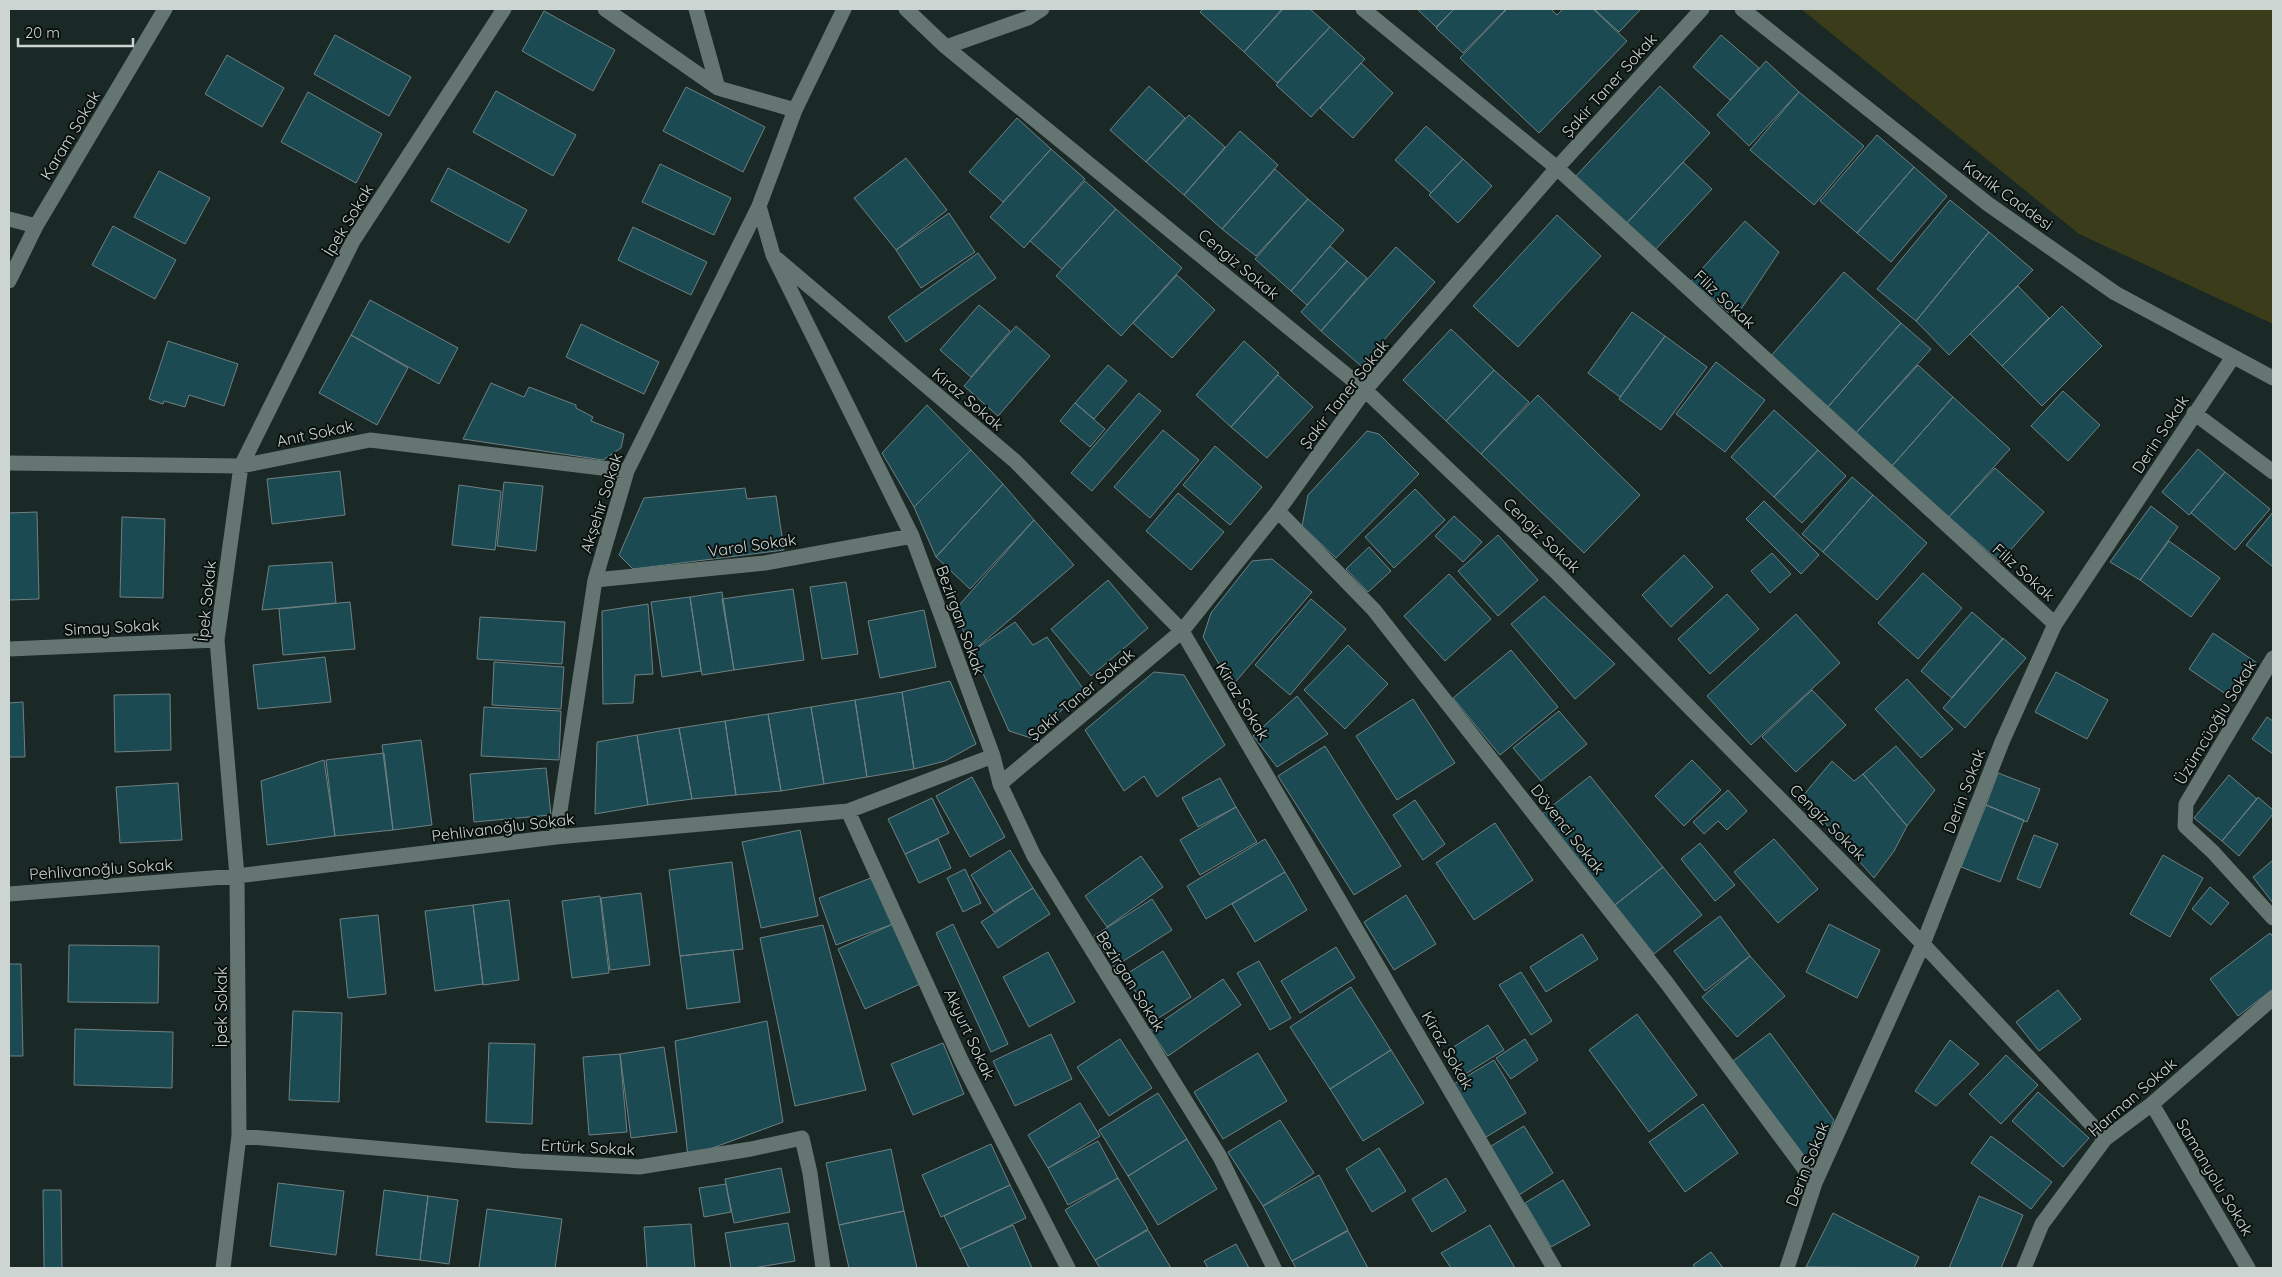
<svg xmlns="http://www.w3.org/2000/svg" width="2282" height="1277" viewBox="0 0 2282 1277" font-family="Quicksand,sans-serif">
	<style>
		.green { fill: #3a3c1a }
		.building { fill: #1c4a53; stroke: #6f8083 }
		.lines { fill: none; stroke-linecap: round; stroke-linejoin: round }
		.minor { stroke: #657571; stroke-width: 15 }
		.tertiary { stroke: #657571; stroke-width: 15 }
		.labels { text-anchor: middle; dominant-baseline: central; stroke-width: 4; stroke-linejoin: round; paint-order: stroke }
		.street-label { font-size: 16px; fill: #ccd5d2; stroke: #0a100e }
	</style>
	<rect width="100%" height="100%" fill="#1a2925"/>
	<path class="green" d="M1801,9h472v315l-194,-90z"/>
	<path class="building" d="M1203,9h79l-38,43 -44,-40z
		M1283,9h27l20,18 -53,56 -33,-31z
		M1417,9h37l-18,18z
		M1454,9h52l-43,44 -27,-25z
		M1507,9h44l6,6 6,-6h30l34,32 -88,92 -79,-75z
		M1594,9h47l-22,23z
		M544,11l71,39 -22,41 -71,-40z
		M1330,27l35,32 -54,58 -35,-32z
		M335,35l76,42 -22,39 -75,-42z
		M1721,35l38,33 -29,32 -37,-33z
		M227,55l57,33 -22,39 -57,-33z
		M1766,61l33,31 -50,54 -32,-31z
		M1361,63l32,30 -40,45 -33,-30z
		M1149,86l36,32 -39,44 -36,-32z
		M1660,86l50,47 -84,91 -51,-47z
		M686,87l79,40 -22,45 -80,-41z
		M496,91l80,44 -23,41 -80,-44z
		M308,92l74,42 -26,49 -75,-41z
		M1799,92l65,54 -50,59 -64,-55z
		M1189,115l36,32 -41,48 -38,-33z
		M1017,118l34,31 -48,53 -34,-30z
		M1426,126l37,33 -32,34 -36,-33z
		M1240,131l38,34 -56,64 -38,-34z
		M1877,135l37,32 -57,66 -37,-32z
		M1051,149l34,30 -61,69 -34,-31z
		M906,158l41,52 -51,40 -42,-52z
		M1463,159l29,27 -34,37 -29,-28z
		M1683,162l29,27 -57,61 -29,-26z
		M660,164l71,34 -17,37 -72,-33z
		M1914,167l33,29 -56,66 -34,-29z
		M448,168l79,42 -18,33 -78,-42z
		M1275,169l33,30 -52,57 -34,-27z
		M159,171l51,27 -25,46 -51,-27z
		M1085,181l31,28 -54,60 -32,-28z
		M1308,199l36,31 -53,61 -36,-32z
		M1950,200l39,32 -73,89 -39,-32z
		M1116,209l66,59 -61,68 -65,-60z
		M949,213l26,39 -54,36 -25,-38z
		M1557,215l44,41 -83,91 -45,-41z
		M1745,221l34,31 -44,66 -44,-37z
		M113,226l63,34 -21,39 -63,-34z
		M633,227l74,35 -16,33 -73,-35z
		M1989,232l44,38 -84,85 -33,-34z
		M1330,246l17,15 -40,44 -16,-14z
		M1396,247l39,35 -74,84 -40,-35z
		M978,253l18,25 -90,64 -18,-25z
		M1347,261l20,17 -46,53 -20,-19z
		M1844,272l57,51 -74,85 -57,-51z
		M1177,275l38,35 -43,48 -39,-35z
		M2018,286l31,32 -47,48 -32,-32z
		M370,300l88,48 -19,36 -88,-49z
		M979,305l31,26 -39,46 -31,-27z
		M2062,306l40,40 -60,60 -40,-40z
		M1632,312l33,24 -45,61 -32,-24z
		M1901,323l30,26 -75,84 -29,-25z
		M581,324l78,38 -15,32 -78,-37z
		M1016,326l34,30 -52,60 -34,-30z
		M1451,329l43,41 -48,51 -43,-41z
		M351,335l57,33 -31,57 -58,-32z
		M1665,336l42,31 -46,63 -42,-31z
		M168,341l70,23 -14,42 -35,-11 -4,12 -21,-6 -1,3 -14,-5z
		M1244,341l35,32 -48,54 -35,-32z
		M1716,362l49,38 -40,52 -49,-38z
		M1108,365l19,16 -33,38 -19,-16z
		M1918,365l35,32 -61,69 -36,-33z
		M1494,370l35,32 -48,52 -35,-33z
		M1278,375l35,32 -46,51 -36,-31z
		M491,383l33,14 5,-10 47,18v3l17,9 -2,4 33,13 -3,14 -18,12 -140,-21z
		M2063,391l37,34 -32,36 -37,-35z
		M1139,393l22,18 -69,80 -21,-18z
		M1538,395l102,100 -56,58 -103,-99z
		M1953,397l57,52 -61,68 -57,-51z
		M1075,403l30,26 -15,18 -30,-26z
		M927,405l44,45 -57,57 -32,-54z
		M1774,410l44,40 -44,47 -43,-40z
		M1163,430l36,30 -49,58 -36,-31z
		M1367,431l12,3 40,40 -83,84 -34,-32 6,-31z
		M1215,446l47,41 -32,38 -47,-40z
		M2198,449l27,23 -36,43 -27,-23z
		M971,450l32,34 -67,73 -22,-50z
		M1818,450l28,26 -44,47 -28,-26z
		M1995,468l49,44 -44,50 -51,-45z
		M340,471l5,44 -73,9 -5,-45z
		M2225,472l45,37 -35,41 -44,-37z
		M1852,477l21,18 -50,57 -21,-18z
		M504,482l39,4 -7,65 -39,-5z
		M1003,484l31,36 -64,69 -34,-32z
		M459,485l42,6 -6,59 -43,-5z
		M745,488l2,11 29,-3 8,54 -151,19 -14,-14 25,-57z
		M1415,489l30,31 -51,48 -29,-31z
		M1178,493l46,39 -33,38 -45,-39z
		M1873,495l54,48 -50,57 -54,-48z
		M1764,501l55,54 -18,19 -55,-55z
		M2151,506l27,21 -38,53 -30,-18z
		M37,512l2,87 -30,1v-87z
		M2273,512v55l-27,-22z
		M1454,516l28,26 -19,20 -28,-26z
		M122,517l43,2 -2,79 -43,-1z
		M1034,520l40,45 -101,86 -19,-40z
		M1498,535l40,45 -40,36 -40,-45z
		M2169,541l51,37 -29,39 -51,-37z
		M1369,547l22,24 -23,21 -22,-23z
		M1772,553l19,21 -21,19 -19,-22z
		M1684,555l29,32 -42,40 -29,-32z
		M1272,559l40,33 -80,94 -29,-49 8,-24 41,-52z
		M332,562l4,41 -74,7 7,-44z
		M1923,573l39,35 -44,51 -40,-36z
		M1449,574l42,45 -46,42 -41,-45z
		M1108,580l40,48 -57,48 -40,-47z
		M846,582l12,72 -36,5 -12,-72z
		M793,589l11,71 -70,10 -12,-71z
		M722,592l12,78 -32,5 -12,-78z
		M1727,594l32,35 -49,45 -32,-35z
		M1544,596l71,68 -40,35 -64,-75z
		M690,597l11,74 -39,6 -11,-75z
		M1311,599l35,30 -56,66 -35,-30z
		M350,602l5,47 -72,6 -4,-46z
		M648,604l5,70 -18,1 -2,28 -30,1 -1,-93z
		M924,610l12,57 -56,11 -12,-57z
		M1972,612l31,27 -51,59 -31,-27z
		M1796,614l44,49 -89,82 -44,-49z
		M480,617l85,5 -3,42 -85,-5z
		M1015,622l18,23 14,-8 37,53 -53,48 -22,-7 -36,-80z
		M2213,633l44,30 -24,36 -44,-30z
		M2003,638l23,20 -61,70 -22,-20z
		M1348,645l40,39 -43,45 -41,-39z
		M1511,650l47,57 -58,48 -47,-57z
		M325,657l6,45 -73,7 -5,-44z
		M494,662l70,5 -3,42 -69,-4z
		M1154,672l30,3 41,70 -68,52 -13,-21 -20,15 -39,-61z
		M2056,672l52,28 -21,39 -52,-27z
		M1907,679l46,50 -32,29 -46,-49z
		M950,681l26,63 -31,17 -31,8 -12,-77z
		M1812,690l34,35 -50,47 -34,-35z
		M902,692l12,77 -47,8 -12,-77z
		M170,694l1,56 -56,2 -1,-57z
		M1297,696l31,38 -51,33 -24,-31z
		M1413,699l42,64 -58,37 -41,-64z
		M855,700l12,77 -43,7 -13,-77z
		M23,702l2,55h-16v-54z
		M484,707l77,4 -2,49 -78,-4z
		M811,707l13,77 -43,7 -13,-77z
		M1559,711l28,33 -46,37 -28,-33z
		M768,714l13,77 -45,4 -11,-74z
		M2267,717l6,4v33l-21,-15z
		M725,721l11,74 -44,4 -13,-71z
		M679,728l13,71 -44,6 -11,-70z
		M637,735l11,70 -53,9 2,-72z
		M421,740l11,85 -39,5 -11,-85z
		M1325,746l76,120 -47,29 -76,-119z
		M1896,746l39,44 -28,36 -44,-52z
		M384,753l9,77 -58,6 -9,-76z
		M324,760l11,76 -68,9 -6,-64z
		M1692,760l29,30 -37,36 -29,-30z
		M1832,761l22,20 9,-7 44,52 -13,25 -20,27 -72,-81z
		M546,768l5,47 -77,7 -4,-48z
		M1998,773l42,16 -13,33 -41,-17z
		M2229,775l28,24 -35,42 -28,-23z
		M1590,776l73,91 -48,38 -73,-91z
		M972,777l33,60 -35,20 -34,-61z
		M1220,778l16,29 -38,20 -16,-29z
		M178,783l4,57 -62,3 -4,-56z
		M1728,790l19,21 -20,19 -9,-9 -14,13 -11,-12z
		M2258,797l15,13v4l-34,42 -17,-15z
		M932,798l17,35 -44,21 -17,-35z
		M1415,800l30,44 -22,16 -30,-45z
		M1986,805l38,15 -24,62 -39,-15z
		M1236,807l21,35 -57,33 -20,-35z
		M1495,823l38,57 -59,40 -38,-57z
		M800,830l18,86 -57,12 -19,-86z
		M2034,835l24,9 -18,44 -23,-9z
		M938,839l13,29 -32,15 -14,-29z
		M1265,839l20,33 -79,47 -19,-33z
		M1774,839l44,50 -40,34 -44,-51z
		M1700,843l35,42 -20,16 -34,-42z
		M1010,850l23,38 -39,24 -23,-37z
		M2163,855l40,23 -33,59 -40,-23z
		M1141,856l22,31 -56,40 -22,-31z
		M2273,860v43l-20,-26z
		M732,862l11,87 -63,7 -11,-86z
		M1663,867l39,48 -48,39 -39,-49z
		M965,869l16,34 -18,9 -16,-34z
		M1285,872l22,38 -52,32 -23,-38z
		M876,876l17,48 -57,21 -17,-47z
		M2210,887l19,16 -18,22 -19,-16z
		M1033,888l17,26 -52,34 -17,-26z
		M641,893l9,72 -40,5 -9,-72z
		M1406,895l30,49 -42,26 -30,-48z
		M600,896l9,77 -37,5 -10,-77z
		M1152,899l20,31 -58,37 -20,-31z
		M509,900l10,80 -36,5 -10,-80z
		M473,905l10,79 -48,7 -10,-80z
		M378,915l8,79 -38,4 -8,-79z
		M1720,916l30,40 -45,35 -31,-40z
		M893,924l27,60 -55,25 -27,-60z
		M953,924l55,120 -17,8 -55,-119z
		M1829,924l51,26 -23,48 -51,-26z
		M823,925l43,165 -71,16 -35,-168z
		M2270,933l3,4v52l-35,27 -28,-37z
		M1582,934l16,25 -52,33 -16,-25z
		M69,945l90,1 -1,57 -90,-1z
		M1336,947l19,31 -55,35 -19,-32z
		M733,950l7,52 -53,7 -7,-53z
		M1163,951l28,46 -37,24 -29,-46z
		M1048,952l27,50 -46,25 -26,-50z
		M1750,956l35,40 -48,41 -35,-40z
		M1259,961l32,57 -21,12 -33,-57z
		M9,964h12l2,92h-14z
		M1521,972l31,49 -21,14 -32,-50z
		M1223,979l18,26 -73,51 -18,-26z
		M1351,987l40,63 -61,39 -40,-62z
		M2058,990l23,29 -42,32 -23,-29z
		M293,1011l49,2 -3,89 -50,-2z
		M1637,1014l60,81 -48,37 -60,-82z
		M767,1021l16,101 -95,35 -13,-116z
		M1488,1025l16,25 -45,28 -15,-25z
		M75,1029l98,3 -1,56 -98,-3z
		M1770,1033l64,87 -9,23 -19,15 -73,-97z
		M1051,1034l21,45 -57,27 -22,-45z
		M1120,1039l32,49 -43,28 -32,-49z
		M1525,1039l13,21 -27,19 -15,-21z
		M1950,1040l29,24 -43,42 -21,-15z
		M489,1043l46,1 -3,80 -46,-2z
		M943,1043l21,51 -51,21 -22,-51z
		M664,1047l13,85 -46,6 -11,-84z
		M1391,1050l33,53 -61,38 -33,-52z
		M1258,1053l29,48 -64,38 -29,-47z
		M620,1054l7,78 -38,3 -6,-78z
		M2006,1055l32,30 -37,39 -32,-30z
		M1494,1060l32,53 -40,24 -32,-53z
		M2038,1092l51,46 -26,29 -51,-46z
		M1158,1093l29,46 -59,37 -29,-46z
		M1080,1103l20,33 -52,32 -20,-33z
		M1703,1104l35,49 -53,39 -36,-50z
		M1280,1120l34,53 -51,33 -35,-54z
		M1524,1126l29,47 -34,22 -31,-47z
		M1991,1136l61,46 -21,27 -60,-46z
		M1187,1139l30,50 -59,36 -30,-49z
		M1098,1141l20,37 -50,27 -20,-37z
		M991,1144l19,41 -69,32 -19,-42z
		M1379,1148l27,43 -34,21 -26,-43z
		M891,1149l13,62 -65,14 -13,-62z
		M781,1168l9,44 -56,11 -9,-44z
		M1319,1175l29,55 -56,31 -29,-55z
		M1118,1178l30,51 -53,31 -30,-50z
		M1446,1178l20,33 -34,21 -20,-33z
		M1563,1180l27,45 -39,22 -26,-44z
		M278,1183l66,8 -8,64 -66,-9z
		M726,1184l5,28 -27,5 -5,-29z
		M1010,1185l16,33 -66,31 -16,-33z
		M43,1190h18l1,78h-18z
		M384,1190l44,6 -8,64 -44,-5z
		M428,1196l30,4 -9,64 -29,-4z
		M1979,1196l44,19 -22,53h-52z
		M487,1209l75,10 -7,49h-76z
		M904,1211l13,57h-68l-10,-43z
		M1833,1213l86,44 -5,11 -108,-1z
		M788,1223l7,38 -42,7h-22l-6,-35z
		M691,1224l4,44h-48l-3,-41z
		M1013,1225l19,43h-63l-9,-19z
		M1490,1225l25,43h-64l-10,-15z
		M1148,1230l23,38h-71l-5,-8z
		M1348,1231l20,37h-72l-4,-7z
		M1236,1244l13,24h-41l-4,-7z
		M1711,1252l12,16h-28l-2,-3z"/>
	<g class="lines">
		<path class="minor" d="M605,9l113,79
			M696,9l22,79 77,22 -36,96 14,49 139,281 81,220 7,28 34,72 186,301 54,111
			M906,9l40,38 419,343 190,181 368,373 182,195
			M1363,9l194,159 498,456
			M946,47l82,-29 14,-9
			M795,110l49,-101
			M9,219l27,7
			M777,259l238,202 167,170 372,637
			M9,281l27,-55 129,-217
			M2194,413l79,59
			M9,463l232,3 129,-26 257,31
			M1278,511l96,99 292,372 149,201
			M595,580l170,-17 147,-27
			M9,649l208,-9
			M2273,658l-87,146 -1,22 28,26 60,66
			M1000,784l182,-153 96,-120 87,-121 192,-222 145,-159
			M848,811l113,249 107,208
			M556,837l39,-257 32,-109 132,-265
			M9,894l228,-18 319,-39 292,-26 145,-55
			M2152,1104l96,164
			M239,1136l282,25 118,6 112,-18 51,-11 8,35 13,95
			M223,1268l16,-132 -2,-260 -20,-236 24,-174 112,-225 151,-232
			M1787,1268l28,-85 108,-239 79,-202 53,-118 178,-267
			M2024,1268l18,-44 63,-85 47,-35 121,-106"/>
		<path class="tertiary" d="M1742,9l246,195 127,89 158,85"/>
	</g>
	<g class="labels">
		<g class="street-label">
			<text transform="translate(1609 85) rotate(-48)">Şakir Taner Sokak</text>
			<text transform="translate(70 135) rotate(-59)">Karam Sokak</text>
			<text transform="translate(2008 195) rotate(36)">Karlık Caddesi</text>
			<text transform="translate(348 220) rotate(-59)">İpek Sokak</text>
			<text transform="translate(1239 264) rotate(40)">Cengiz Sokak</text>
			<text transform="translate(1725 299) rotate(43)">Filiz Sokak</text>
			<text transform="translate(1344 394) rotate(-52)">Şakir Taner Sokak</text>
			<text transform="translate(968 399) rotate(40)">Kiraz Sokak</text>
			<text transform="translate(315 433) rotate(-12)">Anıt Sokak</text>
			<text transform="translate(2160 434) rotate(-57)">Derin Sokak</text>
			<text transform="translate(601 503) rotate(-72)">Akşehir Sokak</text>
			<text transform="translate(1542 535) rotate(44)">Cengiz Sokak</text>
			<text transform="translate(752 545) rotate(-8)">Varol Sokak</text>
			<text transform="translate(2024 572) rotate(42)">Filiz Sokak</text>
			<text transform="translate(206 601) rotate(-84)">İpek Sokak</text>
			<text transform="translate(961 620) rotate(70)">Bezirgan Sokak</text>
			<text transform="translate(112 627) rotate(-3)">Simay Sokak</text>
			<text transform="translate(1081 694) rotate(-40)">Şakir Taner Sokak</text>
			<text transform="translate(1243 701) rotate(59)">Kiraz Sokak</text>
			<text transform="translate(2215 722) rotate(-59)">Üzümcüoğlu Sokak</text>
			<text transform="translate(1964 791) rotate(-69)">Derin Sokak</text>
			<text transform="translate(1828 822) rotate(45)">Cengiz Sokak</text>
			<text transform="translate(503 827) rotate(-7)">Pehlivanoğlu Sokak</text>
			<text transform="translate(1568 829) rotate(52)">Dövenci Sokak</text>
			<text transform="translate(101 869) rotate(-4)">Pehlivanoğlu Sokak</text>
			<text transform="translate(1131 981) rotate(58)">Bezirgan Sokak</text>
			<text transform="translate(221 1007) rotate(-90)">İpek Sokak</text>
			<text transform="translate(970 1034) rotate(65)">Akyurt Sokak</text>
			<text transform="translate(1448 1050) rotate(60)">Kiraz Sokak</text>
			<text transform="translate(2132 1097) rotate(-41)">Harman Sokak</text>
			<text transform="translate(588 1147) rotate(3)">Ertürk Sokak</text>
			<text transform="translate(1807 1164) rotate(-68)">Derin Sokak</text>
			<text transform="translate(2215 1177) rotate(59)">Samanyolu Sokak</text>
		</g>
	</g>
	<rect width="2282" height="1277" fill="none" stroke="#ccd5d2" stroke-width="20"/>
	<path d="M18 38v8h115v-8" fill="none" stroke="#ccd5d2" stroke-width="2.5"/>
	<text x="25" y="38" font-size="15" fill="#ccd5d2" stroke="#0a100e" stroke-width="4" paint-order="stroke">20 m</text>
</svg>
